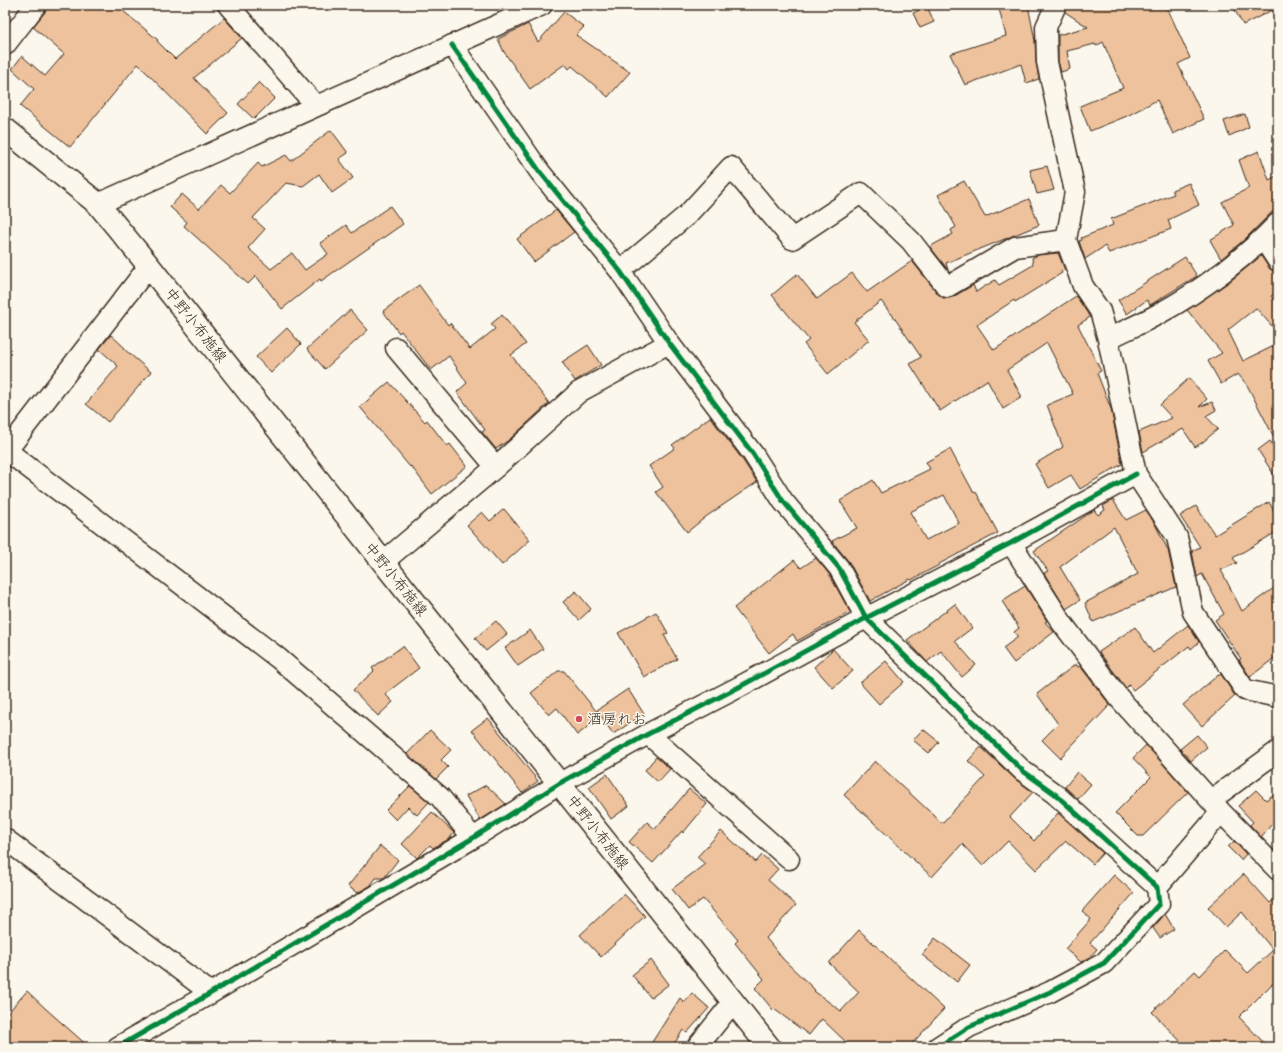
<svg xmlns="http://www.w3.org/2000/svg" width="1283" height="1052" viewBox="0 0 1283 1052" font-family="Sriracha,'Klee One',sans-serif">
	<style>
		.building { fill: #edc29d; stroke: #3b2a1e; fill-rule: evenodd }
		.lines { fill: none; stroke-linecap: round; stroke-linejoin: round }
		.minor-casing { stroke: #3b2a1e; stroke-width: 23 }
		.major-casing { stroke: #3b2a1e; stroke-width: 25 }
		.minor { stroke: #fbf7ec; stroke-width: 20 }
		.major { stroke: #fbf7ec; stroke-width: 22 }
		.cycleway-casing { stroke: #fbf7ec; stroke-width: 8 }
		.cycleway { stroke: #00873e; stroke-width: 5 }
		.poi-dot { fill: #d1495b; stroke: #fbf7ec; stroke-width: 1.5 }
		.labels { text-anchor: middle; dominant-baseline: central; stroke-width: 3; stroke-linejoin: round; paint-order: stroke }
		.street-label { font-size: 15px; fill: #3b2a1e; stroke: #fbf7ec }
		.poi-label { font-size: 15px; fill: #3b2a1e; stroke: #fbf7ec; text-anchor: start }
	</style>
	<rect width="100%" height="100%" fill="#fbf7ec"/>
	<filter id="ink" filterUnits="userSpaceOnUse"><feTurbulence type="fractalNoise" baseFrequency=".025" numOctaves="2"/><feDisplacementMap in="SourceGraphic" scale="8" xChannelSelector="R" yChannelSelector="G"/><feConvolveMatrix kernelMatrix="1 2 1 2 8 2 1 2 1" color-interpolation-filters="sRGB"/></filter>
	<g filter="url(#ink)">
		<path class="building" d="M48,5h68l42,35 -1,1 18,18 49,-41 18,20 -48,40 34,35 -21,21 -69,-70 -68,83 -50,-41 14,-17 -22,-20 10,-13 23,20 19,-22 -31,-27 12,-15z
			M998,5h30l7,36 1,21 3,17 -13,4 -5,-19 -56,21 -15,-31 56,-18z
			M1067,5h99l24,53 -12,6 26,55 -31,15 -16,-34 -30,16 -37,15 -10,-25 43,-18 -20,-46 -7,4 -1,-2 -28,7 3,18 -9,3 -3,-11v-26l30,-8 -23,-15z
			M1232,5h46v2l-35,18z
			M927,6l7,16 -14,6 -7,-15z
			M564,12l20,15 -8,8 54,37 -22,25 -36,-31 -3,3 -4,-5 -35,25 -26,-37 -6,-13 30,-15 10,18z
			M259,82l16,16 -21,21 -16,-15z
			M1245,114l4,13 -20,9 -5,-15z
			M331,130l17,23 -9,6 14,19 -21,15 -13,-19 -16,12 -17,-3 -33,35 12,11 -17,19 23,21 21,-16 13,17 23,-16 -8,-11 26,-18 6,8 38,-27 13,18 -82,57 -1,-2 -38,30 -26,-33 -8,8 -64,-58 3,-4 -17,-15 12,-13 17,15 22,-24 9,8 28,-30 4,4 24,-12 5,6z
			M1259,151l10,29 9,-5v31l-34,34 -23,19 -11,-19 24,-15 -12,-23 27,-14 -10,-28z
			M1047,166l7,24 -17,4 -7,-24z
			M964,181l21,36 44,-18 10,26 -93,38 2,7 -17,-22v-2l22,-12 -2,-4 5,-3 -18,-32z
			M1189,183l10,22 -31,15 3,9 -62,24 -4,-7 -20,13 -6,-18 3,-1 -1,-2 32,-13 -2,-6 63,-25 -2,-4z
			M556,210l18,22 -40,30 -17,-23z
			M1058,253l7,17 -4,1 1,2 -47,29 -1,-2 -37,25 17,25 82,-54 14,21 -12,8 23,46 -4,2 14,36 11,55 -42,25 -9,-14 -22,13 -14,-24 28,-17 -16,-42 26,-11 -26,-51 -40,27 15,27 -19,12 -16,-29 -47,31 -30,-47 11,-7 -30,-44h-1l-9,-12 -27,21 15,18 -41,34 -24,-30 5,-4 -37,-45 25,-21 20,25 35,-26 15,19 45,-31 26,33 5,4h5l5,-1 20,-12 3,7 19,-12 4,5 34,-20 -1,-7 6,-3z
			M1261,256l8,12 9,6v17l-7,5 7,9v28l-22,-25 -28,22 15,31 35,-17v101l-31,-60 -9,-11 -17,10 -13,-23 14,-8 -35,-43 42,-28z
			M1185,257l12,19 -47,29 -3,-5 -20,14 -9,-14z
			M419,285l29,40 2,-2 19,25 1,1 25,-20 -4,-5 11,-9 24,29 -15,11 38,48 -39,36 -14,10 -14,-17 3,-2 -28,-38 10,-9 -18,-27 -18,14 -30,-39 -2,2 -16,-22z
			M350,310l18,20 -43,39 -18,-20z
			M287,328l14,16 -30,29 -15,-16z
			M111,335l14,13 -1,1 27,23 -43,50 -22,-18 32,-38 -19,-17z
			M588,345l13,20 -26,16 -13,-19z
			M1189,378l18,21 -8,8 13,-5 4,8 -10,6 12,13 -15,13 -8,5 -12,-18 -40,23 -4,-20 33,-14 -12,-13z
			M389,382l36,40 2,-2 20,26 3,-2 17,22 -35,28 -21,-28 -1,1 -50,-60z
			M710,417l32,42 15,23 -50,34 -20,16 -31,-40 7,-5 -14,-21 26,-18 -3,-3z
			M1270,441l8,12v28l-20,-31z
			M950,449l24,44 2,-1 22,41 -59,31v1l-28,15 -1,-1 -40,22 -21,-39 -17,-21 25,-13 -17,-27 33,-21 8,13 49,-24 -4,-7zM944,495l15,28 -33,17 -16,-28z
			M1113,500l13,20 20,-10 9,14 13,26 8,37 -83,35 -8,-19 53,-29 -24,-47 -54,40 20,33 -14,9 -22,-36 4,-2 -14,-20 60,-41 4,5 7,-5 -2,-4z
			M1269,502l9,16v13l-45,27 4,5 -16,7 21,41 36,-26v70l-28,22 -11,-17 2,-1 -26,-39 9,-6 -22,-40 -5,3 -5,-26 8,-4 -20,-31 16,-10 19,29z
			M504,509l26,31 -28,25 -35,-40 15,-13 8,9z
			M816,558l13,16 21,38 -53,29 -4,-7 -24,19 -35,-45 60,-48 7,8z
			M1025,586l22,35 -2,1 9,10 -40,31 -11,-15 15,-11 -4,-5 5,-4 -17,-27z
			M576,591l15,18 -12,11 -16,-18z
			M955,604l17,24 -17,13 21,24 -14,12 -21,-26 -14,11 -20,-22z
			M656,612l12,21 -4,2 13,24 -33,18 -26,-44z
			M496,621l11,13 -21,17 -11,-13z
			M1188,625l11,17 -8,7 -2,-3 -56,44 -4,-5 -3,3 -27,-36 36,-25 18,26z
			M530,630l13,19 -25,17 -13,-18z
			M403,646l16,22 -34,26 8,8 -15,14 -25,-26 21,-19 -2,-3z
			M833,649l20,22 -20,17 -19,-21z
			M886,661l18,21 -25,22 -19,-21z
			M1076,664l2,3 2,-1 30,39 -50,53 -18,-18 16,-16 -21,-30z
			M558,671h6l37,46 -24,18 -20,-27 -8,7 -18,-22z
			M1221,674l14,22 -33,30 -19,-21 35,-30 1,1z
			M628,689l16,25 -31,20 -16,-24z
			M488,718l50,63 -16,12 -50,-63z
			M923,729l16,13 -10,11 -16,-13z
			M430,730l21,20 -10,10 7,7 -12,12 -29,-25z
			M1197,735l10,12 -16,14 -11,-12z
			M1146,745l42,47 -45,44h-5l-23,-23 36,-36 -18,-19z
			M981,747l34,32 18,13 -23,25 24,24 24,-28 45,40 -10,11 -27,-23 -30,29 -28,-29 -25,25 -21,-22 -30,33 -88,-82 31,-34 67,62 43,-46 -17,-16z
			M656,757l14,12 -12,13 -13,-12z
			M1077,772l14,12 -13,15 -13,-12z
			M607,774l22,32 -18,13 -22,-32z
			M486,785l20,19 -26,16 -14,-24z
			M410,786l19,16 -12,13 -9,-8 -12,13 -10,-10z
			M689,789l18,15 -24,29 -1,-2 -29,32 -24,-21 18,-20 8,7z
			M1256,790l10,10 12,-9v26l-17,20 -11,-12 3,-3 -15,-16z
			M432,812l22,21 -5,6 -16,9 -3,-3 -13,13 -15,-14z
			M721,831l35,31 6,-7 16,14 -10,11 28,25 -30,33 17,21 32,31 -1,1 27,20 18,-19 -30,-29 30,-33 85,79 -35,38h-58l-29,-28 -13,16 -35,-26 -1,1 -18,-22 9,-9 -29,-36 3,-3 -35,-41 -15,11 -16,-21 33,-25 -8,-7z
			M1234,841l12,13 -5,6 -13,-13z
			M380,846l18,14 -14,18h-8l-6,8 -13,7 -9,-7z
			M1244,874l26,29 8,-7v82l-39,39 29,30h-82l-34,-35 43,-41 5,5 25,-26 23,23 25,-23 -31,-38 -16,15 -18,-20z
			M1114,875l20,18 -44,50 7,6 -8,9 -8,4 -16,-13 26,-30 -9,-8z
			M624,894l21,22 -44,41 -21,-22z
			M1165,914l9,15 -14,9 -7,-10z
			M935,938l35,27 -13,17 -35,-27z
			M651,960l18,24 -18,14 -19,-23z
			M27,991l19,18 43,38h-84v-31z
			M692,993l17,15 -22,25 -4,-3 -11,17h-23l31,-49 4,4z"/>
		<g class="lines">
			<defs>
				<path id="minor" d="M228,5l88,101
					M1056,5l-10,22 1,35 28,130 -9,48 17,46 17,25 8,28 28,135 41,63 16,75 52,78 33,7
					M5,45l31,-40
					M452,45l88,127 80,99 49,72 84,111 30,47 56,67 27,50 157,153 32,23 102,93 2,17 -55,59 -54,29 -81,35 -31,20
					M98,204l444,-199
					M1263,238l15,23
					M620,271l67,-56 44,-48 61,72 69,-46 50,48 36,46 68,-40 51,-7
					M1108,339c17,-9 35,-16 52,-26 41,-22 86,-56 118,-90
					M396,348l100,119
					M7,451l271,207 162,139 33,41
					M5,453l144,-187
					M1011,543l51,80 57,75 102,114 57,58
					M383,562l113,-95 83,-75 90,-49
					M648,734l141,125
					M1211,800l67,-49
					M5,839l206,154
					M1157,887l64,-75
					M118,1047l93,-54 262,-155 87,-55 88,-49 91,-47 127,-69 145,-75 125,-69
					M697,1047l36,-45"/>
				<path id="major" d="M5,129l93,75 51,62 234,296 386,485"/>
			</defs>
			<use href="#minor" class="minor-casing"/>
			<use href="#major" class="major-casing"/>
			<use href="#minor" class="minor"/>
			<use href="#major" class="major"/>
			<defs>
				<path id="cycleway" d="M452,45l88,127 80,99 49,72 84,111 30,47 56,67 27,50 157,153 32,23 102,93 2,17 -55,59 -54,29 -81,35 -31,20
					M118,1047l93,-54 262,-155 87,-55 88,-49 91,-47 127,-69 145,-75 125,-69"/>
			</defs>
			<use href="#cycleway" class="cycleway-casing"/>
			<use href="#cycleway" class="cycleway"/>
		</g>
	</g>
	<circle class="poi-dot" cx="579" cy="719" r="4"/>
	<g class="labels">
		<g class="street-label">
			<text transform="translate(196 325) rotate(52)">中野小布施線</text>
			<text transform="translate(396 579) rotate(51)">中野小布施線</text>
			<text transform="translate(598 832) rotate(52)">中野小布施線</text>
		</g>
		<g class="poi-label">
			<text x="587" y="719">酒房れお</text>
		</g>
	</g>
	<rect width="1283" height="1052" fill="none" stroke="#fbf7ec" stroke-width="20"/>
	<rect x="10" y="10" width="1263" height="1032" fill="none" stroke="#3b2a1e" stroke-width="1.5" filter="url(#ink)"/>
</svg>
